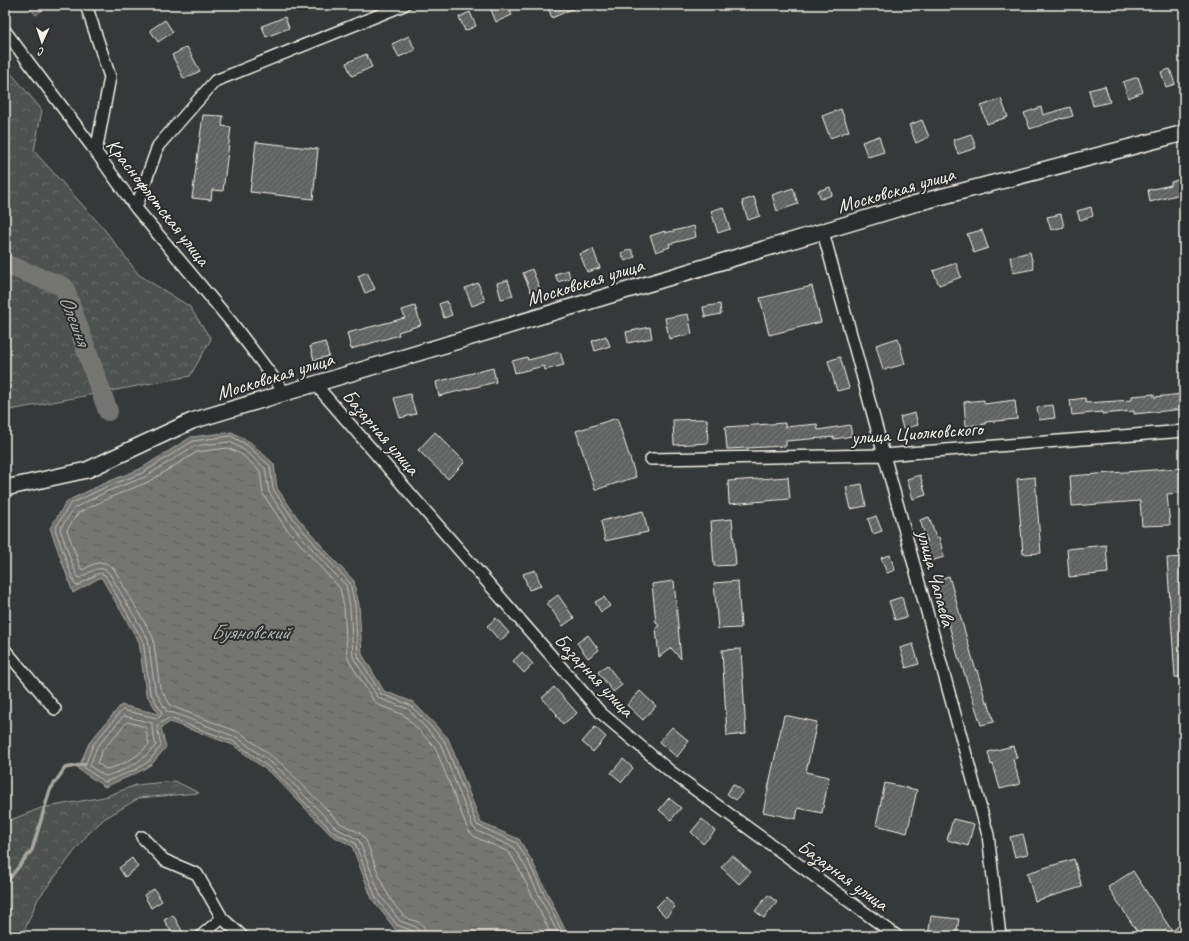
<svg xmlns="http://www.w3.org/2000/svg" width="1189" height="941" viewBox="0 0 1189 941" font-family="Caveat,sans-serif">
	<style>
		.forest { fill: url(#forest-crowns); stroke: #a1a19c }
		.water { fill: url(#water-ripples); stroke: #a8a7a1 }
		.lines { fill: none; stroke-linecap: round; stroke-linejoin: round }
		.shore { stroke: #c1bfb9; stroke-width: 1 }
		.stream { stroke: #a8a7a1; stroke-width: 3.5 }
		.river { stroke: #757572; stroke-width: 20 }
		.building { fill: url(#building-hatch); stroke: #f4f1e8 }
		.street-casing { stroke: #f4f1e8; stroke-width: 14 }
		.secondary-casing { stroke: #f4f1e8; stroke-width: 18 }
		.street { stroke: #2a2d2e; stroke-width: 11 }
		.secondary { stroke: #2a2d2e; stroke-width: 15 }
		.labels { text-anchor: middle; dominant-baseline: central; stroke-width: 4; stroke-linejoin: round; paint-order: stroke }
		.street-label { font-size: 20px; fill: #f4f1e8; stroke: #2a2d2e }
		.water-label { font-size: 21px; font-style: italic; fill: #b4b3ad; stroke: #2a2d2e }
	</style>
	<defs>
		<pattern id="forest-crowns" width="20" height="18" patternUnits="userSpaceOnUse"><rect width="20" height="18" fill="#4e514f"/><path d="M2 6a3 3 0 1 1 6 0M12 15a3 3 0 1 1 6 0" fill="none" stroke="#686a68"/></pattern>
		<pattern id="water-ripples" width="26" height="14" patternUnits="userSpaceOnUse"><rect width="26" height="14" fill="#757572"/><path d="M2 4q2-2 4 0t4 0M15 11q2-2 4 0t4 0" fill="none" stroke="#5f5e5c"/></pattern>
		<pattern id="building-hatch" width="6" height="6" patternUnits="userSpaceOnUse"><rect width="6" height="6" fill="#616362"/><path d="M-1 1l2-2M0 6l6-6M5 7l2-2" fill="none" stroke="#787a78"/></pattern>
	</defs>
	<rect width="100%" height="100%" fill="#363939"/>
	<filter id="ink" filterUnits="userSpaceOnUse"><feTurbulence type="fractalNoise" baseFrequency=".025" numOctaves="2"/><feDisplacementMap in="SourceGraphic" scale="8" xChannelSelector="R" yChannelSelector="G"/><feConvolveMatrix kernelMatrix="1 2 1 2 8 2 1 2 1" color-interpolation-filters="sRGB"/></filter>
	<g filter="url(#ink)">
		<path class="forest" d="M27,5h21l-12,10z
			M5,66l37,44 -8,41 70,78 35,46 50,31 22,33 -21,37 -185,35z
			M175,781l24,12 -60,5 -35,21 -17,16 -49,64 -16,37h-17v-112l3,-3 33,-13 63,-11 32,-12z"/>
		<path class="water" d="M232,432l18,10 24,22 3,24 20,29 37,43 20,21 5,24 3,49 22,37 29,11 35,36 33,85 38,16 13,22 36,75h-153l-20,-7 -23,-30 -20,-53 -21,-11 -58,-60 -40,-30 -63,-23 -9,6 5,19 -14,17 -13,8 -34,15 -27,-18 11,-26 32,-38 38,9 -13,-20 -7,-52 -38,-65 -28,16 -23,-65 17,-27 38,-18 35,-14 51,-32z"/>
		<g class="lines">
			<path class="shore" d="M124,716l28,7v6l4,16c-13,16 -31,26 -51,31l-14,-9 -1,-2 7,-18z
				M128,722l17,5 4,17c-11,13 -27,22 -43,25l-9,-6 5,-12 24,-28z
				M415,936l-2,-5 -16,-6 -21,-27 -21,-55 -22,-11 -57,-59 -41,-31 -66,-24 -10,6 -2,3 4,19 -12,15 -12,8 -32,13 -21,-14 9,-23 29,-35 35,8 3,-1 2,-4 -12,-21 -7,-51 -38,-66 -6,-2 -22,13 -2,-1 -20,-56 15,-25 36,-17 36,-14 51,-32 38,-5 16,9 23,21 3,23 21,31 37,43 19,20 5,22 3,51 23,38 29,11 34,35 33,85 40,18 12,20 35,73
				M420,936l-1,-5 -3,-4 -16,-6 -20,-26 -21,-55 -23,-12 -57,-59 -41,-31 -64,-25 -7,-1 -12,-22 -7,-51 -39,-66c-9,-10 -20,0 -29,5l-3,-1 -17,-48 14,-21 34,-17 37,-14 49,-31 36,-4 14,8 21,18 4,24 20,30 38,44 19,19 4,21 3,51 24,39 4,3 27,10 32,34 33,84 4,4 36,16 12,19 34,70
				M426,936c-1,-19 -14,-12 -23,-21 -20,-20 -27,-49 -37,-75l-6,-7 -20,-10 -57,-58 -42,-32 -70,-27 -11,-18 -7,-51 -39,-68c-10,-11 -20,-6 -31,1l-2,-1 -14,-39 11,-17 33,-16 37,-15 49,-30 31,-4 13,6 19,17 3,23 22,33 38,43 17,18 4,19 3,48 2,6 25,40 5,4 25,10 31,32 33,83 7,7 34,15 10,17 33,67"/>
			<path class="stream" d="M5,884l27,-34 18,-60 15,-22 20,-4"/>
			<path class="river" d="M5,264l59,23 44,124"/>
		</g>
		<path class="building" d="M489,5h19l4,10 -16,7z
			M547,5h34l-29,13z
			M470,12l6,14 -11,5 -6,-14z
			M285,17l4,11 -23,9 -4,-11z
			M165,20l8,12 -15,10 -8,-12z
			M409,36l6,14 -16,7 -7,-13z
			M187,47l13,24 -16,8 -12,-24z
			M366,54l6,13 -20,9 -6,-13z
			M1170,69l5,15 -9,3 -5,-15z
			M1138,77l5,15 -15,6 -5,-16z
			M1105,86l5,16 -17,4 -4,-16z
			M1001,99l7,18 -21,7 -6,-18z
			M1041,107l2,8 27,-8 3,9 -11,3v-1l-32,11 -6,-16z
			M841,109l8,22 -19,7 -8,-22z
			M203,115l20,1 -1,10 9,1 -8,64 -11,-1 -1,10 -19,-2z
			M922,120l7,17 -13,6 -7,-18z
			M971,134l5,14 -18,6 -5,-14z
			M879,136l5,16 -16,5 -6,-15z
			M256,142l62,7 -5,50 -63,-7z
			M1184,178v15l-34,9 -2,-12 23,-5v-3z
			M830,187l2,8 -11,4 -3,-8z
			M793,188l5,16 -21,7 -5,-16z
			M754,197l6,19 -12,4 -6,-19z
			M723,207l7,22 -12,4 -7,-22z
			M1091,207l2,9 -13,4 -3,-9z
			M1061,214l3,13 -13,3 -4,-13z
			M694,226l2,11 -27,7 1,3 -14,5 -6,-16 15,-5v2z
			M982,230l6,18 -14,5 -7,-19z
			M593,249l7,19 -13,4 -7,-18z
			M631,249l4,8 -10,4 -4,-8z
			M1030,252l4,17 -21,4 -3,-16z
			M956,263l5,14 -22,8 -6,-14z
			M532,269l8,20 -9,3 -8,-19z
			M568,270l2,8 -12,4 -3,-8z
			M367,272l8,17 -10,4 -7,-17z
			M508,280l5,16 -12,3 -4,-16z
			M478,283l7,18 -13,5 -7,-18z
			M812,286l9,36 -52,13 -9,-37z
			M447,301l5,14 -8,3 -5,-14z
			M720,304l1,10 -16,3 -2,-10z
			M415,306l6,19 -23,7 1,3 -48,14 -4,-16 58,-15 -3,-8z
			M688,314l4,20 -23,5 -4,-21z
			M650,327l2,11 -24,5 -2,-11z
			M606,336l4,10 -15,5 -3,-10z
			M898,338l7,26 -22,6 -7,-25z
			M325,342l4,14 -15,4 -4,-14z
			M560,352l4,13 -19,5 -1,-4 -29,7 -3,-12 15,-4 1,3z
			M840,357l9,31 -12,3 -9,-30z
			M493,368l3,14 -57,14 -3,-14z
			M410,394l6,20 -16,4 -6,-20z
			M1154,394v3l29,-3 1,15 -50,5v-3l-32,3v-2l-30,3 -2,-15 15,-2 1,5 46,-3v-4z
			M984,400v4l31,-4 2,19 -32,3 1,2 -20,2 -2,-24z
			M1053,405l2,13 -16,2 -2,-13z
			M915,413l3,12 -15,4 -3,-12z
			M617,418l19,59 -41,13 -19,-59z
			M707,419l1,24 -34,2 -1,-25z
			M785,423v4l32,-3 1,6 32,-5 2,11 -18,3v-2l-48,4v5l-59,3 -2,-22z
			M435,432l30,30 -17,17 -30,-29z
			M1180,468l2,25 -15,1 3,31 -28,1 -2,-25 -68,5 -2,-30z
			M920,475l6,20 -13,4 -6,-20z
			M788,477l2,22 -61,5 -1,-23z
			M1035,477l6,76 -18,1 -6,-75z
			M862,484l4,22 -15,3 -5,-22z
			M643,511l5,21 -43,9 -4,-20z
			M876,516l6,15 -9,3 -5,-15z
			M929,517l7,21 3,-1 5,20 -13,4 -5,-20h1l-7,-21z
			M732,519l4,46 -22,1 -3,-45z
			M1106,545l2,28 -39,4 -2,-28z
			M890,555l5,15 -8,3 -6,-15z
			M1184,557v120h-9l-8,-119z
			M535,570l6,16 -12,4 -6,-16z
			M949,576l27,95 1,-1 9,32h2l6,20 -13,3 -21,-65h-1l-23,-80z
			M674,581l7,78 -10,-11 -12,9 -3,-29 3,-2 -3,-4 -4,-38z
			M738,581l3,47 -23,1 -4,-46z
			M558,595l16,23 -11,8 -16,-23z
			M604,597l6,9 -9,6 -6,-10z
			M902,597l5,20 -12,3 -6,-19z
			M496,618l13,15 -9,8 -13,-15z
			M588,635l11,15 -11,8 -11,-15z
			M913,644l6,20 -13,4 -6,-20z
			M741,649l5,85 -19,2 -5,-86z
			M522,652l11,12 -9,9 -11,-12z
			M607,665l15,20 -9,7 -15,-20z
			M554,687l23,26 -14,11 -7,-9 1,-1 -15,-16z
			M640,691l16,15 -13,14 -16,-15z
			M784,715l33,7 -11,50 23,5 -7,36 -24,-5 -2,11 -33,-7z
			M595,727l11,10 -13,15 -11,-10z
			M672,727l17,14 -12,16 -18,-15z
			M1013,746l4,12 -4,1 7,25 -20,5 -7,-25 -2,1 -3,-13z
			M623,759l10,9 -11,14 -11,-9z
			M885,783l32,7 -10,43 -31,-8z
			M733,784l10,7 -7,9 -9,-6z
			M669,798l12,10 -10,12 -12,-10z
			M702,819l13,12 -12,13 -12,-12z
			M953,819l21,5 -6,22 -21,-6z
			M1023,834l5,20 -13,3 -5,-20z
			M732,855l19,17 -12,12 -18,-17z
			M132,858l6,9 -13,10 -6,-9z
			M1074,859l8,28 -47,14 -8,-28z
			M1133,871l39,60 12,-9v14h-44l-32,-49z
			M154,889l8,12 -11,7 -7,-13z
			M768,895l9,7 -13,16 -9,-7z
			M666,897l9,10 -9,10 -10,-10z
			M173,915l12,21h-11l-10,-16z
			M931,916l28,3 -3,17h-28z"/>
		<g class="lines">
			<defs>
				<path id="street" d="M86,5l24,72 -14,75
					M5,31l91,121 40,56 96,115 53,70
					M136,208l22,-62 57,-65 189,-76
					M823,232l165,603 12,101
					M315,384l286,329 70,59 226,164
					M651,459l233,-4 300,-24
					M5,650l50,59
					M142,837l22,23 33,14 25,44 20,18
					M201,936l21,-18"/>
				<path id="secondary" d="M5,488l82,-18 105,-49 93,-28 632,-190 267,-70"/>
			</defs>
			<use href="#street" class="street-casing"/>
			<use href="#secondary" class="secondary-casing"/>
			<use href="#street" class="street"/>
			<use href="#secondary" class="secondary"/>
		</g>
	</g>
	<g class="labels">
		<g class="street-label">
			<text transform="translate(896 190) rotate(-16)">Московская улица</text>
			<text transform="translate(158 202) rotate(52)">Краснофлотская улица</text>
			<text transform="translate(585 282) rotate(-17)">Московская улица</text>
			<text transform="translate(275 376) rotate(-17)">Московская улица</text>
			<text transform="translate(381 432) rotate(49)">Базарная улица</text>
			<text transform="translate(917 433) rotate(-4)">улица Циолковского</text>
			<text transform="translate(936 578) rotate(75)">улица Чапаева</text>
			<text transform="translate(594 675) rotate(47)">Базарная улица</text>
			<text transform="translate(843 875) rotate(36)">Базарная улица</text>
		</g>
		<g class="water-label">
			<text transform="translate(75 320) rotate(69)">Олешня</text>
			<text x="250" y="632">Буяновский</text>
		</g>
	</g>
	<rect width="1189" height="941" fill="none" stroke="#2a2d2e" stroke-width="20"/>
	<rect x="10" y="10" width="1169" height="921" fill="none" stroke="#f4f1e8" stroke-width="1.5" filter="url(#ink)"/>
	<g transform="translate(42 42) rotate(183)" stroke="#2a2d2e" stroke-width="3" paint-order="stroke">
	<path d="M0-3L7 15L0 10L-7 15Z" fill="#f4f1e8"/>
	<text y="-6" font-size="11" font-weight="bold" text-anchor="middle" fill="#f4f1e8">С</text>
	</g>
</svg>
